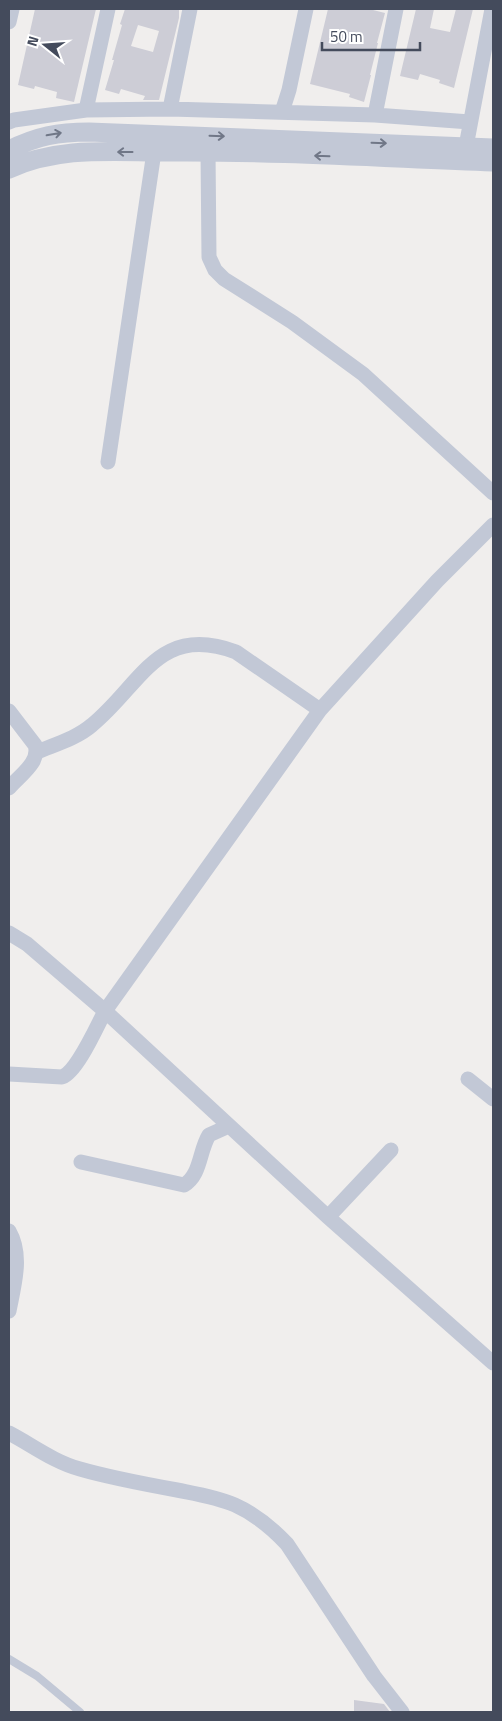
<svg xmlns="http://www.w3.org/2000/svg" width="502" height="1721" viewBox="0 0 502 1721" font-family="'Titillium Web',sans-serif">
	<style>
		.building { fill: #cdcdd6; fill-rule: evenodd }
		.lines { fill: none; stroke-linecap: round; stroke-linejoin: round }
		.service { stroke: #c2c8d6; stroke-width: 8 }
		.minor { stroke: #c2c8d6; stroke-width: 15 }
		.tertiary { stroke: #c2c8d6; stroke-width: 19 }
		.oneway { stroke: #707787 }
	</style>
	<rect width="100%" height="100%" fill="#f0eeed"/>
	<path class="building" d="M35,9h61l-22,93 -18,-4 1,-6 -22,-6 -1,3 -16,-4z
		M125,9h54v9l-20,82h-16l2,-4 -24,-7 -2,5 -14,-4 9,-30h-2l10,-35 -2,-1zM138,25l21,6 -6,21 -22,-6z
		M328,9h41l16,4 -8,30h1l-8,32h1l-7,27 -15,-5 1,-3 -40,-10z
		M416,9h18l-4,19 20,4 6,-23h17l-19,79 -15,-5 1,-3 -20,-6 -2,6 -18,-4z
		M354,1700l30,4 6,8h-36z"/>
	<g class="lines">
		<path class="service" d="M9,1659l28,17 43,36"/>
		<path class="minor" d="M9,22l3,-13
			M170,109l20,-100
			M86,110l22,-101
			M282,112l7,-22 17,-81
			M375,115l21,-106
			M9,122l5,-2 72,-10 84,-1 205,6 95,7
			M208,151l1,106 6,13 9,9 68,43 71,52 130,119
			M464,157l28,-148
			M108,462l46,-310
			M9,711l26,34c6,17 -16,31 -26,43
			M37,752c19,-8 40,-14 55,-27 50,-41 66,-102 144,-73l84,58
			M9,933l18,11 78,67 223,206 165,146
			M9,1074l53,3c15,-5 35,-51 43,-66l215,-301 117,-129 56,-56
			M468,1079l25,20
			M81,1162l103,23c17,-10 15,-34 25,-50l20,-9
			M328,1217l63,-67
			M9,1231c14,24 5,54 0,80
			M9,1433c23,12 45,29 71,36 31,9 64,15 97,21 20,4 40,7 58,15 20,9 37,23 52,39l87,132 28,36"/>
		<path class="tertiary" d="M9,150c28,-14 49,-18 80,-18l404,16
			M9,169c51,-23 103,-17 157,-17 109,-1 218,6 327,10"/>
	</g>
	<defs><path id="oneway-shaft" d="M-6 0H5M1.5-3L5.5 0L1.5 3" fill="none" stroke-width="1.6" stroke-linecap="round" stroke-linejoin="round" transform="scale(1.25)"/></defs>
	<g class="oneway">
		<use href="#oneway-shaft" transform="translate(54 134) rotate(-10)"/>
		<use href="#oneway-shaft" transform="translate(217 136) rotate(2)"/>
		<use href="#oneway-shaft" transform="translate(379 143) rotate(2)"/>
		<use href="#oneway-shaft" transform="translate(125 152) rotate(180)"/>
		<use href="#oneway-shaft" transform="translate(322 156) rotate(-178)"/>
	</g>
	<rect width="502" height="1721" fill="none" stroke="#444b5c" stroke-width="20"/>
	<g transform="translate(45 45) rotate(287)" stroke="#ffffff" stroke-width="4" paint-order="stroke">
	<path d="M0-4L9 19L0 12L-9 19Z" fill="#444b5c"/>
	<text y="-8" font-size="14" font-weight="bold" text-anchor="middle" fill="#444b5c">N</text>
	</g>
	<path d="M322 42v8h98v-8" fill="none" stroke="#444b5c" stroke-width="2.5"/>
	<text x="330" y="42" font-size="15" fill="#444b5c" stroke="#ffffff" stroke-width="4" paint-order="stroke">50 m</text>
</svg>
